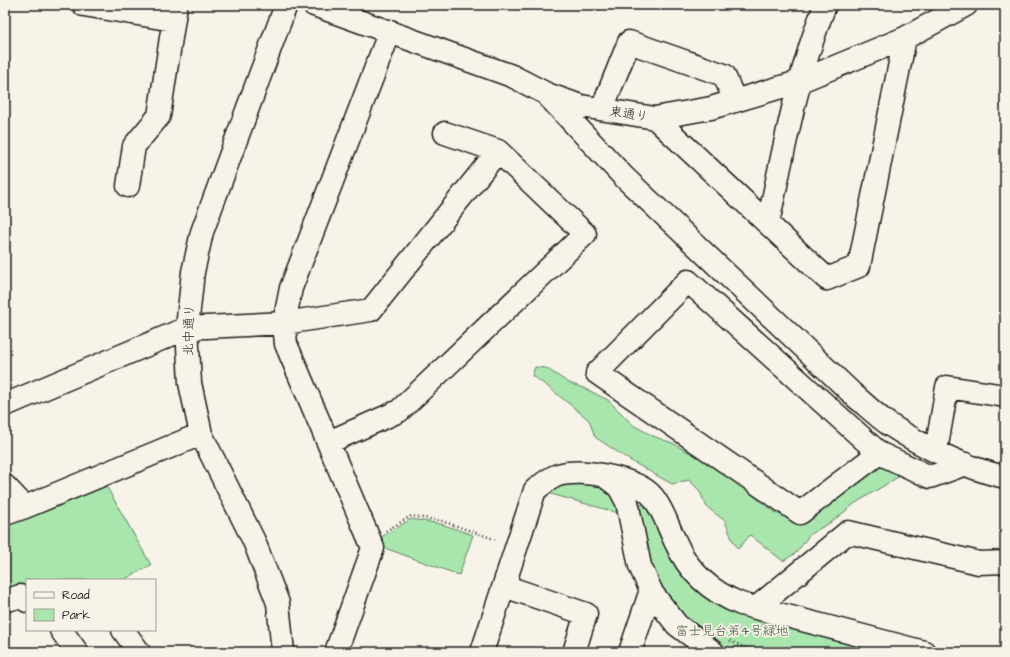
<svg xmlns="http://www.w3.org/2000/svg" width="1010" height="657" viewBox="0 0 1010 657" font-family="'Architects Daughter','Klee One',sans-serif">
	<style>
		.green { fill: #a9e6ad; stroke: #628164 }
		.lines { fill: none; stroke-linecap: round; stroke-linejoin: round }
		.minor-casing { stroke: #1c1c1c; stroke-width: 25 }
		.path { stroke: #1c1c1c; stroke-width: 2.5; stroke-dasharray: 1 3; stroke-linecap: butt }
		.minor { stroke: #f7f3e8; stroke-width: 22 }
		.labels { text-anchor: middle; dominant-baseline: central; stroke-width: 3.5; stroke-linejoin: round; paint-order: stroke }
		.street-label { font-size: 13px; fill: #1c1c1c; stroke: #f7f3e8 }
		.park-label { font-size: 13px; fill: #465948; stroke: #f7f3e8 }
	</style>
	<rect width="100%" height="100%" fill="#f7f3e8"/>
	<filter id="ink" filterUnits="userSpaceOnUse"><feTurbulence type="fractalNoise" baseFrequency=".025" numOctaves="2"/><feDisplacementMap in="SourceGraphic" scale="8" xChannelSelector="R" yChannelSelector="G"/><feConvolveMatrix kernelMatrix="1 2 1 2 8 2 1 2 1" color-interpolation-filters="sRGB"/></filter>
	<g filter="url(#ink)">
		<path class="green" d="M535,367l11,1 23,15 17,6 22,11 25,25 20,11 19,7 44,24 60,46 22,9 17,-6 56,-49h17l10,10 -44,27 -21,17 -23,13 -14,19 -13,8 -33,-26 -12,14 -6,-10 -7,-18 -18,-14 -8,-17 -10,-10 -17,4 -41,-23 -36,-24 -6,-17 -42,-34 -15,-10z
			M594,480l20,14 8,20 -78,-22 9,-7z
			M104,482l47,83 -28,15h-96v21l-22,-16v-67z
			M644,504l5,1 45,79 199,68h-166l-32,-20 -41,-50 -17,-76z
			M411,519l30,5 32,11 -14,40 -77,-28 -4,-8z"/>
		<g class="lines">
			<defs>
				<path id="minor" d="M84,5l89,15
					M314,5l198,71 35,18 34,12 74,12 56,-10 87,-26 107,-44 61,-33
					M549,97l75,80 232,220c11,9 22,20 34,28 32,21 77,44 115,52
					M602,109l27,-67 95,33 11,26
					M655,118l172,161 32,-13 46,-228
					M128,186l6,-40 25,-30 17,-111
					M768,223c16,-74 29,-147 57,-218
					M5,405l182,-77 97,-5 87,-13 127,-159
					M329,442l70,-31 186,-177 -87,-83 -53,-18
					M936,451l11,-64 58,9
					M879,453l-79,60 -203,-140 91,-92 191,172 51,24 36,-13
					M606,477l13,10 8,15 13,64 12,27 25,32 36,27
					M5,486l20,21
					M5,514l20,-7 176,-73
					M504,586l82,28 -12,38
					M5,601l15,-5 7,5
					M756,608l92,-76 131,31 26,-1
					M61,630l16,22
					M123,630l16,22
					M283,652l-5,-49 -24,-62 -53,-107 -11,-51 -3,-55 6,-56 9,-40 84,-227
					M336,652l37,-104 -87,-204 -2,-21 7,-35 99,-257
					M482,652l53,-162c8,-6 14,-12 23,-15 23,-7 80,3 95,22 11,14 15,30 23,46 13,30 35,49 65,61l183,48
					M630,652l21,-62"/>
			</defs>
			<use href="#minor" class="minor-casing"/>
			<path class="path" d="M386,531l25,-15 31,5 55,19
				M730,641l25,11"/>
			<use href="#minor" class="minor"/>
		</g>
	</g>
	<g class="labels">
		<g class="street-label">
			<text transform="translate(629 114) rotate(9)">東通り</text>
			<text transform="translate(189 330) rotate(-89)">北中通り</text>
		</g>
		<g class="park-label">
			<text x="732" y="631">富士見台第4号緑地</text>
		</g>
	</g>
	<rect width="1010" height="657" fill="none" stroke="#f7f3e8" stroke-width="20"/>
	<rect x="10" y="10" width="990" height="637" fill="none" stroke="#1c1c1c" stroke-width="1.5" filter="url(#ink)"/>
	<rect x="26" y="579" width="130" height="52" fill="#f7f3e8" stroke="#9f9d96"/>
	<rect x="34" y="592" width="20" height="6" fill="#f7f3e8" stroke="#9f9d96"/>
	<text x="62" y="599" font-size="12" fill="#1c1c1c">Road</text>
	<rect x="34" y="609" width="20" height="12" fill="#a9e6ad" stroke="#9f9d96"/>
	<text x="62" y="619" font-size="12" fill="#1c1c1c">Park</text>
</svg>
